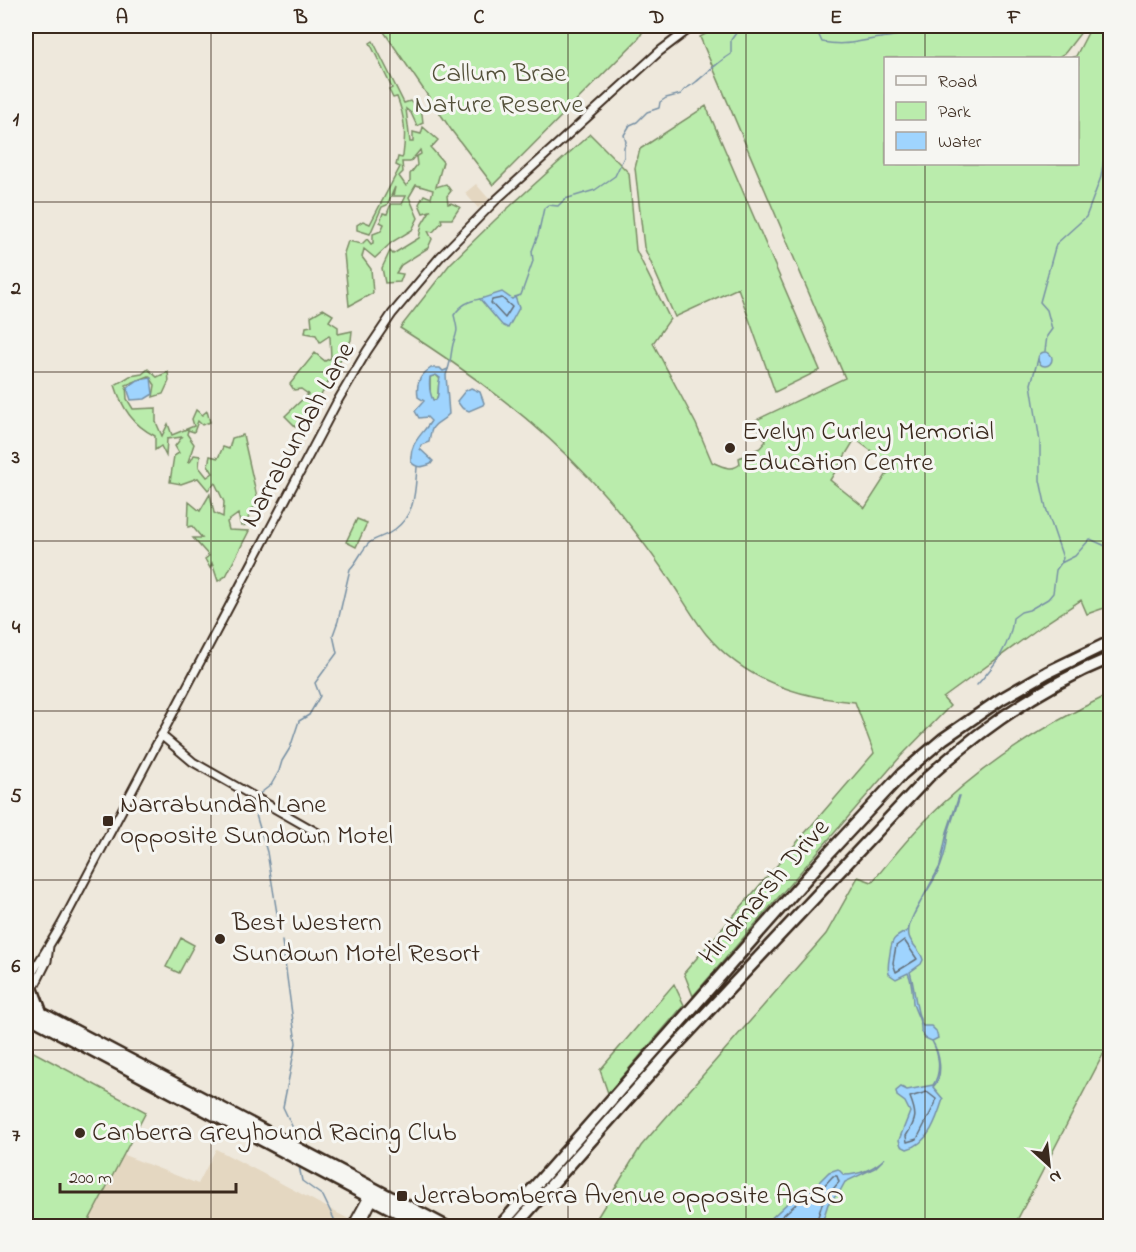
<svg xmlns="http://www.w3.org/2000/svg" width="1136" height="1252" viewBox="0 0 1136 1252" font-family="'Indie Flower',sans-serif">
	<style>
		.built { fill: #e4d7c1 }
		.green { fill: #baecac; stroke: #7a8b65; stroke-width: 1.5; fill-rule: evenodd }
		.water { fill: #9fd4fe; stroke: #7790a4; stroke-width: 1.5; fill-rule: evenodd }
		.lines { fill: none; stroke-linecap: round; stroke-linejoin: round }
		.shore { stroke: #636e78; stroke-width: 1.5 }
		.stream { stroke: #7790a4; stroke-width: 1.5 }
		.street-casing { stroke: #3b2a1e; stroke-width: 11 }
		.secondary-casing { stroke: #3b2a1e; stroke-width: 15 }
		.primary-casing { stroke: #3b2a1e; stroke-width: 15 }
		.street { stroke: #f6f6f2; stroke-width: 7 }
		.secondary { stroke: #f6f6f2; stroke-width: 10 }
		.primary { stroke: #f6f6f2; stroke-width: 10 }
		.grid { fill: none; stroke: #3b2a1e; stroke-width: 1.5; stroke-opacity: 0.55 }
		.poi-dot { fill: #3b2a1e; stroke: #f6f6f2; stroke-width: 2 }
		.labels { text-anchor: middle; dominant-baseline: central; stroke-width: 6; stroke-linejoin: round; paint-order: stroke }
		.park-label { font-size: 27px; fill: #54513a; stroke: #f6f6f2 }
		.poi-label { font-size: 27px; fill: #3b2a1e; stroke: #f6f6f2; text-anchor: start }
		.street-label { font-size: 27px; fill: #3b2a1e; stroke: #f6f6f2 }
		.neatline { fill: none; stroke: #3b2a1e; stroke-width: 2 }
		.grid-label { font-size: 20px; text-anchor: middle; font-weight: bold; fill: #3b2a1e }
	</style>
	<rect width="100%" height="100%" fill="#eee8dc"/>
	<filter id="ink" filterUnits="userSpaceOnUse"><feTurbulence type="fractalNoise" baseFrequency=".0167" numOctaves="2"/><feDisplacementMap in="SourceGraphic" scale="12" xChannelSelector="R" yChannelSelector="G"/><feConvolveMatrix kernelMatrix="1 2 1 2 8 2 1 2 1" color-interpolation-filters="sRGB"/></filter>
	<g filter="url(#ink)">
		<path class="built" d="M476,184l13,15 -11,9 -13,-15z
			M216,1149l146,77h-276l38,-71 74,29z"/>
		<path class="green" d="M380,26h266l-7,12 -146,147 -41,-54z
			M720,26l365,1 -20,26 -8,5h-171v106h192v-106h-6l4,-2 15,-29 19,3v576l-23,8 -6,-14 -35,23 -103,75 7,8 -49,50 -208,240 -9,-23 190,-220 -19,-51c-57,-4 -111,-22 -149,-68 -14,-18 -25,-38 -38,-57 -23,-33 -48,-67 -76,-96 -57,-61 -122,-109 -192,-153l50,-64 45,-44 95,-86 39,39 7,77 34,69 -17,24 43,81 16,38c9,4 20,10 28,2l-1,-6 21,-10 6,-7 -12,-20 91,-43 -145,-341zM855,439l37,27 -27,42 -35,-28z
			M373,41l31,62 6,-2 12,13 1,9 -6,3 -6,-13 -5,-4 4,33h3v-10l8,2 2,-7 15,13 -7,8 12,14 -7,25 10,-3 5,7 -4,5 1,8 3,-1 9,4 -8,12h-11l1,3 -9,10 -5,-1 4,8 -4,9 -27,17 -5,8 7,1 -3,8 -15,1 -3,-15 8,-17 3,3 26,-16 3,-14 8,-13 -7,2 -4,-9 5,-9 7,3 2,-8 -17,-5 -7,12 9,21 -6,12 -20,12 -17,16 -11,-9 -2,8 9,12 2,24 -24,13 -5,-53 4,-12 14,3 5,-5 4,5 2,-1v-9l8,-3 3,-7 -4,-2 3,-9 4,1 4,-10h11l4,-8h-13l2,-9 -8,18 -5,2 -12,27 -13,-4v-5l6,-4 7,3 30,-57 -4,-2 2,-8 4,1 1,-2c3,-22 2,-39 -6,-59l-4,1 -4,-8 3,-2 -22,-45zM420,150l1,4 -5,3 1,8 -7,9v7l-4,5 -7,-10 4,-4 -1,-10h8z
			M706,106l114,264 -45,22 -37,-104 -63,29 -31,-70 -9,-79 5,-19z
			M323,309l10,6 -4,6 9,6v7l14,-3 -1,9 -39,72v5l-16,10 -11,-11 23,-22 -7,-5 -7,1 -4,-6 25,-31 10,8 6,-3 -1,-21 -1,-1 -9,6 -4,-7 -11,-2 1,-6 6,-1 -1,-10z
			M148,369l9,8 11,-5 1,9 -6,13 -10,3 2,-12 -6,-9 -23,9 1,14 6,10 23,-1v14l6,14 6,-12 4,11 22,-9 -2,-7 4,-9 6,5 5,-4 3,11 -8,3 -4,-4 -4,11 -6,-2 -1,4 7,10 -6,18 3,-1 3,-6 6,1 -1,11 8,10 6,-4 -5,-8 2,-9 8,2 5,-11 6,2 3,-11 11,-3 16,71 -8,3 -5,16 -5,1 -3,-12 -11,8 2,8 20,1 -23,45 -8,5 -6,-18 -2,5 -5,-9 4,-3 -16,-18h9l-10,-12 -4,1 1,-25 11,9 10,-17 4,19 9,4 1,-15 -9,-19 -7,7 -10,-12 -17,6 -11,-2 4,-26 5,-3 -4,-7 7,-9 -15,2 -1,17 -5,-10 -6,4v-14c-22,-11 -33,-28 -40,-51l15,-9 12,-2z
			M436,375l4,4c-3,7 0,15 -4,21h-3l-3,-6v-17z
			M357,519l10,4 -11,24 -10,-5z
			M1110,694v347l-96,185h-422l49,-80 185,-212 32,-57 14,5c18,-21 35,-43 54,-62 52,-53 118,-95 184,-126z
			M181,938l13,7 -15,28 -13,-6z
			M674,984l10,21 -76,88 -8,-23z
			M26,1048l120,64 -60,114h-60z"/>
		<path class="water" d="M502,292l10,7 3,-2 4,11 -11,20 -6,-3 -22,-26z
			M1038 359a7 7 0 1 1 14 0a7 7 0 1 1-14 0Z
			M431,368h9l3,3 5,-2 -2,6 3,39c-12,13 -17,5 -20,28l-8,3 -1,4 13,12 -2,3c-8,3 -14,5 -20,-2 -2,-19 11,-27 20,-41l-4,-4 -8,1 -4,-7 9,-10 -6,-4c-2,-14 1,-21 13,-29zM436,375l4,3c-3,7 0,17 -4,22h-3c-4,-8 -4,-15 -3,-23z
			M151,378l2,16 -8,5 -14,1 -4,-12 11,-8z
			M471,388l9,4 4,11 -1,2 -14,6 -7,-3 -5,-7 8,-10z
			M959,796h1l-12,37c-1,10 -3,22 -7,32 -6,19 -36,52 -32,71 2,9 12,14 14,24l-2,4 -11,8c6,19 4,37 13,54h8l5,5 2,7 -6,3c8,13 12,35 1,46l10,12c-6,19 -14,45 -36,50l-6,-3 -2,-6 11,-28 -5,-10 -8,-6 -1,-5 5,-4 6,3 26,-5c9,-13 6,-31 -1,-44l-7,-3 -4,-6c2,-10 -6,-19 -8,-29 -1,-10 0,-19 -5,-30l-12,6 -7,-5c-2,-8 0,-13 1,-21 2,-14 3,-15 17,-22l5,-13 28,-52 7,-34z
			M885,1158l-10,10 -30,14 -5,9 -12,13 -7,22h-58l30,-28 19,-9 17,-17 9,-3 6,6c16,0 31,-7 41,-17z"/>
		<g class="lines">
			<path class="shore" d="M502,298l10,9 -7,11 -14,-15 1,-3z
				M904,940l13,19 -21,13 -3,-9 3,-17z
				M927,1092l9,7 -1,5 -18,35 -10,3 -1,-6c11,-17 11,-21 4,-39z
				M771,1226l26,-23 21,-11 15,-16h4l2,6 -16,19 -8,25"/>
			<path class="stream" d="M783,26l15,6 12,-3 7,2 5,11c23,4 31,0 52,-3 16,-3 31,-2 44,-13
				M515,297l6,-2 12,-34 -1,-10 6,-16 6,-27 4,-3 10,1 7,-7 30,-9 20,-14 9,-19v-10l2,-5 -2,-7 6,-10 7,-3 10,-10 12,-4 1,-6 6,-4 15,-4c4,-7 9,-7 15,-12 11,-9 22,-20 35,-28v-14l10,-14
				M1045,351l2,-15 5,-7 -5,-19 -7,-8 16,-58 30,-27 15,-40 8,-50
				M1038,359l-7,25 9,58v38l6,28 17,50 -2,5
				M448,369c3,-8 3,-17 5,-25 5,-15 5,-12 1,-29 7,-10 14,-14 26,-16
				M977,685c18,-20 34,-40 36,-67l8,-6 8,-2 19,-11 5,-6 3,-23 5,-7 14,-7 15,-17 20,9
				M258,795l13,-10 8,-14 3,-10 8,-13 9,-27 10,-6 11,-19 -5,-13 22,-30 -4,-18 5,-14 12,-52c8,-8 11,-18 19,-26 8,-6 18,-7 25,-13 22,-16 21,-39 23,-63
				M254,803v5l13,44 13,80
				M282,941l14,102 -13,64 16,34
				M299,1166l3,15 21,15 12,25"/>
			<defs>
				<path id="street" d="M161,735l32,27 132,75
					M26,984c12,-22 26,-42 38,-64l273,-518 30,-51 25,-37 48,-57 56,-57 164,-149 33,-25
					M26,1003l21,-42 2,-15
					M352,1226l17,-31
					M360,1226l14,-28"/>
				<path id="secondary" d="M26,983l2,-2
					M32,988l9,24
					M26,1005l419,221
					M26,1015l398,211"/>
				<path id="primary" d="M500,1226l327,-371 75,-81 41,-35 58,-40 47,-27 62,-30
					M515,1226l153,-172 260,-277c54,-49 114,-91 182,-119"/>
			</defs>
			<use href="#street" class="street-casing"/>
			<use href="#secondary" class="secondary-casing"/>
			<use href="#primary" class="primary-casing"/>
			<use href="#street" class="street"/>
			<use href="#secondary" class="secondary"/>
			<use href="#primary" class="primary"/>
		</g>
	</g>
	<path class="grid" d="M211,26v1200M390,26v1200M568,26v1200M746,26v1200M925,26v32M925,164v1062M26,202h1084M26,372h1084M26,541h1084M26,711h1084M26,880h1084M26,1050h1084"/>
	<g class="poi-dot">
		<circle cx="730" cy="448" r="6"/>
		<rect x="102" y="815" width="12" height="12" rx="3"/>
		<circle cx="220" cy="939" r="6"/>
		<circle cx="80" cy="1133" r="6"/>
		<rect x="396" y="1190" width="12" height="12" rx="3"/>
	</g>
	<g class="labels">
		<g class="park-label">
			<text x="499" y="74">Callum Brae<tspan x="499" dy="31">Nature Reserve</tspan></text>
		</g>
		<g class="poi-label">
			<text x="742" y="432">Evelyn Curley Memorial<tspan x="742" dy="31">Education Centre</tspan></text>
			<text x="120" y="805">Narrabundah Lane<tspan x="120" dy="31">opposite Sundown Motel</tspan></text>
			<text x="232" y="923">Best Western<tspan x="232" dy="31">Sundown Motel Resort</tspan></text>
			<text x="92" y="1133">Canberra Greyhound Racing Club</text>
			<text x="414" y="1196">Jerrabomberra Avenue opposite AGSO</text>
		</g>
		<g class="street-label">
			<text transform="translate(299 435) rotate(-61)">Narrabundah Lane</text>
			<text transform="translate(765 892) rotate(-49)">Hindmarsh Drive</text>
		</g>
	</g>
	<rect width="1136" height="1252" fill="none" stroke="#f6f6f2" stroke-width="66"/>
	<rect x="884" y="57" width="195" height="108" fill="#f6f6f2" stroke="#aba49d" stroke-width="1.5"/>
	<rect x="896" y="76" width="30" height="9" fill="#f6f6f2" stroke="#aba49d" stroke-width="1.5"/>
	<text x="938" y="87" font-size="18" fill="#3b2a1e">Road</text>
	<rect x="896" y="102" width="30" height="18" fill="#baecac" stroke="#aba49d" stroke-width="1.5"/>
	<text x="938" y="117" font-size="18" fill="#3b2a1e">Park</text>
	<rect x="896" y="132" width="30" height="18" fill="#9fd4fe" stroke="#aba49d" stroke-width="1.5"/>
	<text x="938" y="147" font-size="18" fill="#3b2a1e">Water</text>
	<g transform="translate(1049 1165) rotate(153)" stroke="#f6f6f2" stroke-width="4.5" paint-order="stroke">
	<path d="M0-4.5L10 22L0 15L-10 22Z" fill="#3b2a1e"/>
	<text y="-9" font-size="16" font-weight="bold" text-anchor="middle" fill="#3b2a1e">N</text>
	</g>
	<path d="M60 1183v9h176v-9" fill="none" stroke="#3b2a1e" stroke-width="3"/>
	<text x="69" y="1183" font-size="18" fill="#3b2a1e" stroke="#f6f6f2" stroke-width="4.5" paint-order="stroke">200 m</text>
	<rect x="33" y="33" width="1070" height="1186" class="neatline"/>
	<g class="grid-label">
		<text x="122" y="23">A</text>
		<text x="301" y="23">B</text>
		<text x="479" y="23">C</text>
		<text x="657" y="23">D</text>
		<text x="836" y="23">E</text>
		<text x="1014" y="23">F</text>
		<text x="16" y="125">1</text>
		<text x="16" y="294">2</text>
		<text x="16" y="463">3</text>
		<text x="16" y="633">4</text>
		<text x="16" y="802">5</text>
		<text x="16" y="972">6</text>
		<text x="16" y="1141">7</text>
	</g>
</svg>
